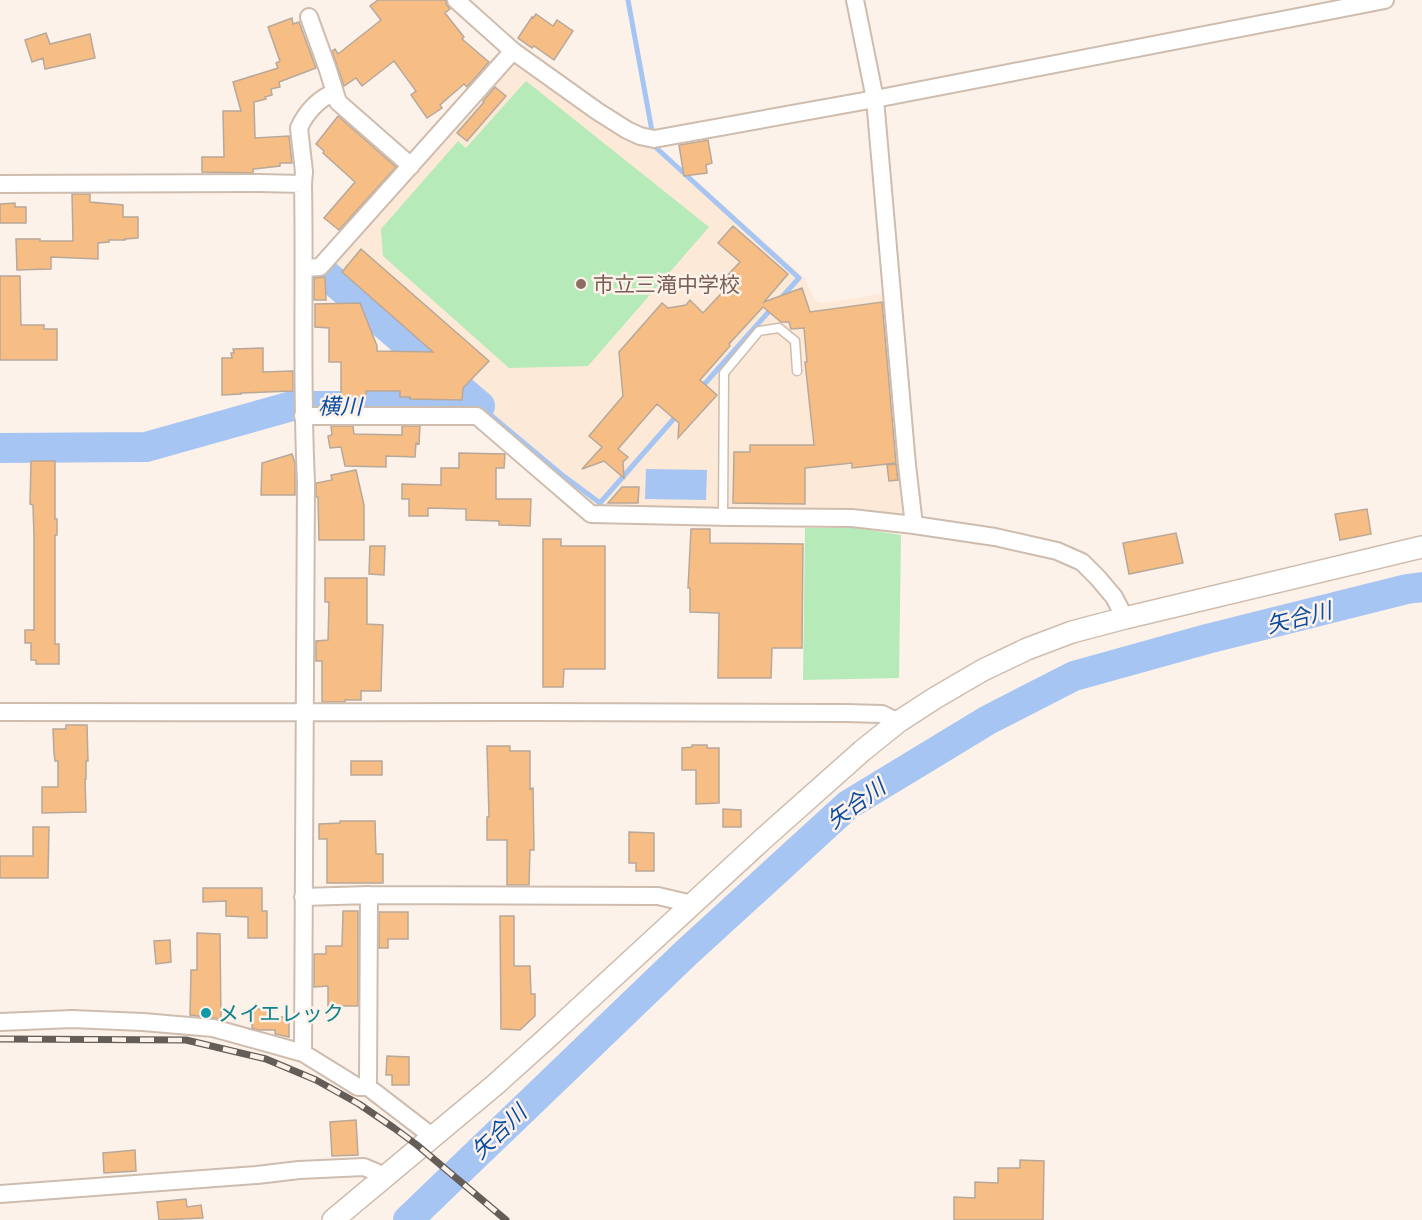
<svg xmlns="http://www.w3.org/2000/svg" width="1422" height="1220" viewBox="0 0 1422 1220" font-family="Montserrat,'Noto Sans JP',sans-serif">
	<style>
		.built { fill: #fce9d8 }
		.green { fill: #b6eab8 }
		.water { fill: #a6c5f3 }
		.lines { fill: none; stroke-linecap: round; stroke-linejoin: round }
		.stream { stroke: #a6c5f3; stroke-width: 5 }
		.river { stroke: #a6c5f3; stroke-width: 30 }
		.building { fill: #f6bd85; stroke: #b8a899; stroke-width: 1.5 }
		.service-casing { stroke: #cebdaf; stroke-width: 11 }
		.minor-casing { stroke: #cebdaf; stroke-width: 20 }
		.tertiary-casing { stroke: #cebdaf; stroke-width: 24 }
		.service { stroke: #fff; stroke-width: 8 }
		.minor { stroke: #fff; stroke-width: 16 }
		.tertiary { stroke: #fff; stroke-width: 21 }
		.rail-casing { stroke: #655d57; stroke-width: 7 }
		.rail { stroke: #fdf2e9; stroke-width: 4.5; stroke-dasharray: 14; stroke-linecap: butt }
		.education-dot { fill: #8d6e63; stroke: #fdf2e9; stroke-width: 2 }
		.culture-dot { fill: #0f9aa8; stroke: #fdf2e9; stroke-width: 2 }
		.labels { text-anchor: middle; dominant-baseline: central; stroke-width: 5; stroke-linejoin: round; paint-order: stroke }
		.education-label { font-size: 21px; fill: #785e54; stroke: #fdf2e9; text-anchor: start }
		.culture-label { font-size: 21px; fill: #0d838f; stroke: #fdf2e9; text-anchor: start }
		.water-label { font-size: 22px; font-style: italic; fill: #094ca2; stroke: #fdf2e9 }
	</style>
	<rect width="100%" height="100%" fill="#fdf2e9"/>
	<path class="built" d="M514,59l139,84 152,135 8,19 5,5 6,1 62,-10 19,223 -310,-8 -114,-97 3,-16 -154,-132z"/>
	<path class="green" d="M526,81l183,146 -121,139 -79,2 -126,-112 -2,-27 77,-88 8,7z
		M805,528h52l44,7 -2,143 -96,2z"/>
	<path class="water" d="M646,469l61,1 -1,30 -61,-1z"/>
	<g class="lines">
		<path class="stream" d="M628,0l24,131
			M652,144l147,134 -18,20
			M701,388l71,-80
			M480,406l81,68 39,29 77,-88"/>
		<path class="river" d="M0,448l146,-1 146,-41h188l-156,-133
			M408,1220l278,-267 162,-148 140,-85 86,-44 133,-37 200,-50 15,-2"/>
	</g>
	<path class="building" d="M378,0h68v4l4,5 -5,4 19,24 -2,2 27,23 -22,25 -3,-3 -24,21 2,3 -15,10 -16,-23 5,-4 -22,-30 -32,25 -6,-8 -12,8 -12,-35 3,-2 3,5 43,-34 -11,-14z
		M536,14l17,12 4,-6 16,11 -19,29 -20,-14 -2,2 -14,-10 14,-21 1,1z
		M292,18l1,6 6,-2 17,46 -37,14 1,5 -9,2 1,6 -7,2 1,2 -12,3 1,36 34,-2 3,27h-12v3l-27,3v4l-51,-1v-15h22l-1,-46h18l-8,-29 45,-14 -2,-5 4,-2 -12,-34z
		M46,33l4,11 40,-10 5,24 -50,11 -2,-11 -11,4 -7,-22z
		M495,87l11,9 -39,45 -10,-8 27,-31 -1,-1z
		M338,116l58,51 -57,63 -15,-12 31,-36 -32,-29 1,-2 -8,-7z
		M708,140l4,23 -6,2 1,8 -23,3 -5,-31z
		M72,194h18v8l33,3v12h15v21l-13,1v1h-16v2l-11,1v16l-47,-2v12l-34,1 -1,-31h24v2h33z
		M15,203v4h11v16h-26v-19z
		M733,226l55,48 -24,28 38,-14 8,24 72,-10 14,161 -44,5v-5l-47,5v36l-72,-1 1,-51h16v-7h64l-9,-83h2l-3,-34 -13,1 -2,-7h-8l-18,-15 -34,37 1,2 -30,34 17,15 -39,43 1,-15 -22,-19 -39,45 10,8 -5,5 1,16 -20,-17 -22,8 20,-22 -13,-11 34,-40 -4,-44 43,-49 6,5 18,-3 4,-5 13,13 30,-32 -6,-5 13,-14 -22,-19z
		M361,249l128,112 -26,27 -1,12 -52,-1v-2h-10v-6h-34v6h-25v-35h-12v-34l-14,-1v-23l45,-1 17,43v5l56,1 -91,-80z
		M0,276h20l1,49h23v4h13v31h-57z
		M325,277l1,23h-12v-22z
		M263,348v24l30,-1v20l-52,2v1l-19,1v-37h10l-1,-5h3l-1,-4z
		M331,426h22l1,8 48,1v-9h18l-1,18 -3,-1 -1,14 -29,-1v11l-41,-1 -4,-19 -11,1 -2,-12 4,-1z
		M459,453l46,1 -1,14h-8v31h35l-1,27 -31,-1v-4l-33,-1v-11l-38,-1v8h-19v-17h-7v-15l39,1v-17h18z
		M292,454l3,9v32h-34l1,-32z
		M31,461h24v58h2v16h-2v109h4v20h-23v-4h-5v-17h-6v-13h9v-94l-1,-31 -3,-1z
		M896,464l2,16 -9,1 -2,-16z
		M356,470l8,35v35h-45l-1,-43h-2v-14l16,-3 -1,-5z
		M622,487h17l-1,16h-30z
		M1367,509l4,25 -31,6 -5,-26z
		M691,529h19v14l93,1 -1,104h-30l-1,30h-53l1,-65 -29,-1v-24h-2z
		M1176,533l7,30 -54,11 -6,-31z
		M543,539h18v7h44v123h-41l-1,18h-20z
		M370,546h15l-1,29 -15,-1z
		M325,578h42v46l16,1 -2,66h-20v9h-16v2h-23v-41h-6v-20l12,-1 1,-38h-4z
		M66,725h21l1,36h-2v18h-1l1,33 -44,1v-26h16v-26h-3l-1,-8 -1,-24h13z
		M692,745h15v3h12v55l-23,1v-34h-14v-22l10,-1z
		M487,746h23v5h20v38l3,-1 1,62h-4l-1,35h-22v-45h-20v-23h2z
		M351,761h31v14h-31z
		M723,809l18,1v17h-18z
		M340,821h35l1,33h7v29h-56v-44h-8v-15l21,-1z
		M33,827h16l-1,51h-48v-22h33z
		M629,832l25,1v38h-18v-8h-7z
		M203,888h59v23h5v27h-19v-21l-22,-1v-15l-23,1z
		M343,911h15v95h-30v-20l-14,1v-33h12v-8h16z
		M379,912h29v27h-20v9h-9z
		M500,916h14v50h16l1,28h4v22l-15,14 -19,-1z
		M197,933l23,1 1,85 -31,-4 1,-45h6z
		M170,940l1,22 -15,2 -2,-23z
		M252,1009h16v8h21v20l-14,-3v-4h-17l-6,-2v-5h-1z
		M387,1056l22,1v28h-17v-10h-6z
		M356,1120l2,35 -26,1 -2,-34z
		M135,1150l1,21 -32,2 -1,-20z
		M1020,1160l24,1 -1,59h-89v-23l21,1v-16l23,1v-15h22z
		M186,1199l1,8 14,-2 2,13 -44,2 -2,-18z"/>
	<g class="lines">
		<defs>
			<path id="service" d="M723,516l1,-143 35,-42 20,-3 16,13 2,30"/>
			<path id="minor" d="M456,0l57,51 84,60 30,19 13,6 14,3 221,-40 510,-99
				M855,0l20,99 32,366 7,60
				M309,17l18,50 11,35 73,64
				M0,184l259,-1 44,1c2,99 -2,199 3,298l-3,571 55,34h10l65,50
				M303,184l1,-12 -5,-44c6,-14 20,-31 36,-35
				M304,268l16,-1 193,-216
				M303,416h174l114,98 140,3 121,1 62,7 81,12 62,14 25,11 16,16 16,19 11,21
				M0,712c282,1 564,-1 846,1l36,1 16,8
				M303,897l66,-2 289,1 34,8
				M0,1022l72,-3 71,3 70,6 90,25
				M368,1087l1,-192
				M0,1194l257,-19 42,-5 65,-3 21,9"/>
			<path id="tertiary" d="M333,1220l163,-136 51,-46 216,-199 99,-88 36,-29 37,-24 48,-28 44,-21 45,-17 53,-14 297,-71"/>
		</defs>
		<use href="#service" class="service-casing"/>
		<use href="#minor" class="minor-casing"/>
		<use href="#tertiary" class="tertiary-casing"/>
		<use href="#service" class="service"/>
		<use href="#minor" class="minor"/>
		<use href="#tertiary" class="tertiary"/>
		<defs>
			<path id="rail" d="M0,1039l186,1 80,19 50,21 43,24 35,24 23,17 89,75"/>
		</defs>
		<use href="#rail" class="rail-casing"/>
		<use href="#rail" class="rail"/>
	</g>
	<circle class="education-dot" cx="581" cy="284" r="6"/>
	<circle class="culture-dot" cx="206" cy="1013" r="6"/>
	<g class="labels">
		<g class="education-label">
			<text x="593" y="284">市立三滝中学校</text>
		</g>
		<g class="culture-label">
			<text x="218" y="1013">メイエレック</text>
		</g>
		<g class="water-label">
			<text x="340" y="406">横川</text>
			<text transform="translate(1299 618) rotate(-14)">矢合川</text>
			<text transform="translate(856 804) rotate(-36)">矢合川</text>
			<text transform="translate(499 1132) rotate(-44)">矢合川</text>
		</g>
	</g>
</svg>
